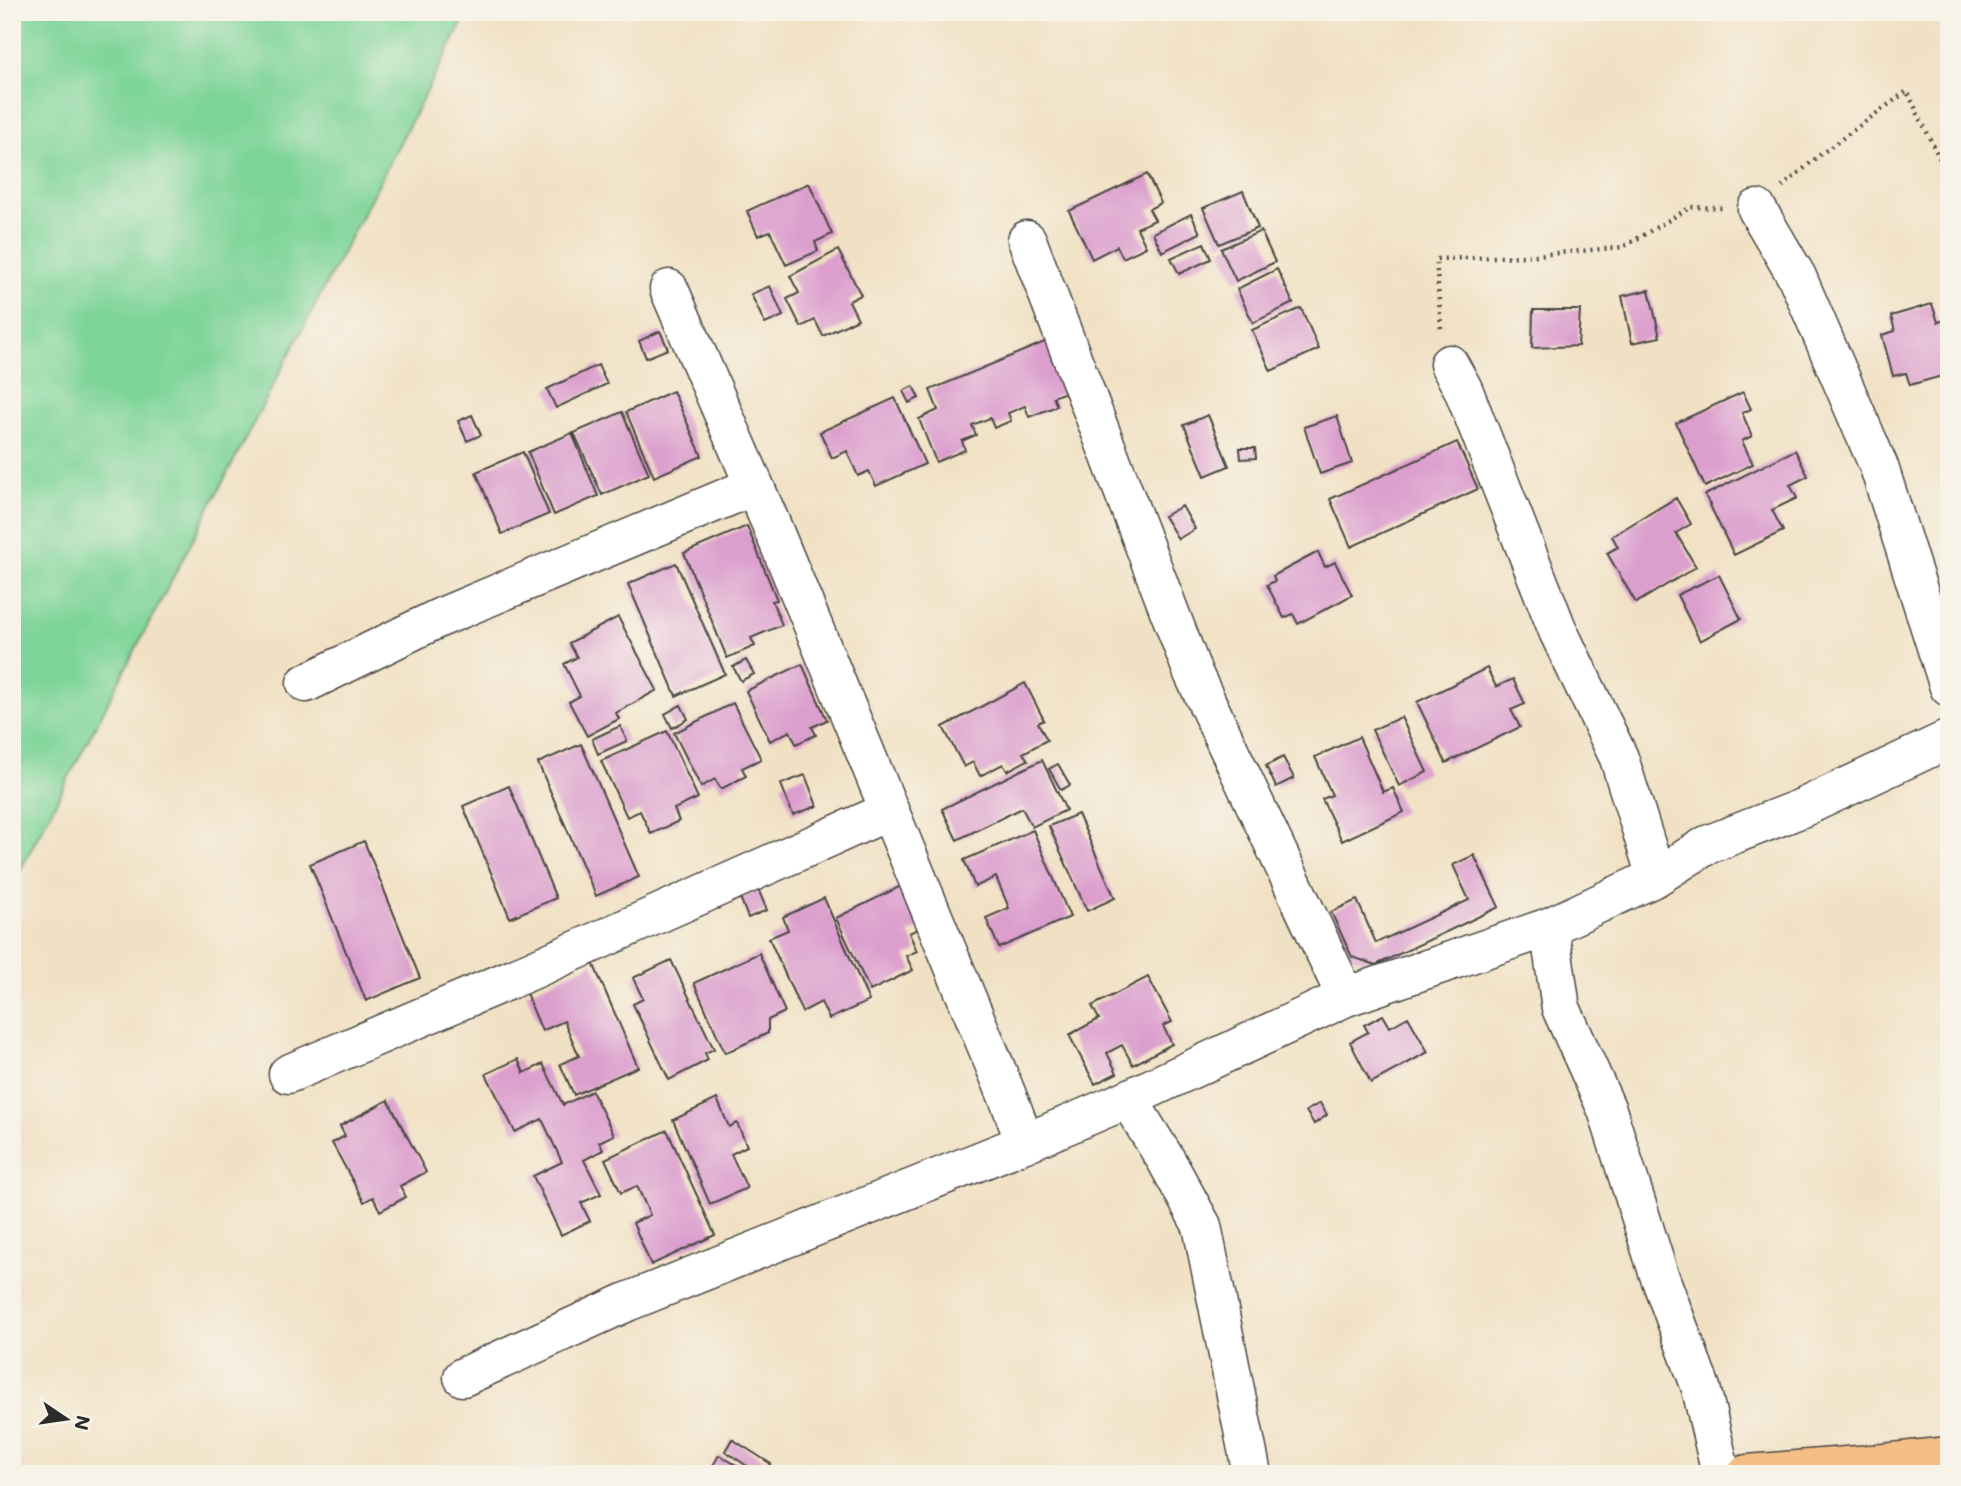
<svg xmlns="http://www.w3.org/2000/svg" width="1961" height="1486" viewBox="0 0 1961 1486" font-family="Mali,sans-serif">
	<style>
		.green { fill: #7dd498; stroke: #548062; stroke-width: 2 }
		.building { fill: #db9ecd }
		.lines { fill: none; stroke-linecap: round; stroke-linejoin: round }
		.minor-casing { stroke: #494642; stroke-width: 41 }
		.major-casing { stroke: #494642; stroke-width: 41 }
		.path { stroke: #494642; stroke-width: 4.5; stroke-dasharray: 2 5; stroke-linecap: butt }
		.minor { stroke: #fff; stroke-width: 38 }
		.major { stroke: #f6be87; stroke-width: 38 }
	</style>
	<rect width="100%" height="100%" fill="#f7f3e8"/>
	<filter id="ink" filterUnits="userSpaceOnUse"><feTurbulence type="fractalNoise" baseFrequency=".0143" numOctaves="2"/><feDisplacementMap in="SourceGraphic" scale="14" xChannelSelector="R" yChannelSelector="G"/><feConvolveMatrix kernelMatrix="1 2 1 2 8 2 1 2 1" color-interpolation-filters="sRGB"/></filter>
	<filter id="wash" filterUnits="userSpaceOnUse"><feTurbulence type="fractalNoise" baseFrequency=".00686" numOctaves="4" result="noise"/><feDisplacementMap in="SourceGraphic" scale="28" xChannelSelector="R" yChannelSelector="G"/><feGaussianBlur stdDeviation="1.57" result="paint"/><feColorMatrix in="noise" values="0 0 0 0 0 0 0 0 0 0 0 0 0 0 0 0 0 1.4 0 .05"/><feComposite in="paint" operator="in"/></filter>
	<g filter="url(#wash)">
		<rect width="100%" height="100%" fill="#f1e1c4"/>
		<path class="green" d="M12,12h456l-456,874z"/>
		<g id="blocks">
			<path class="building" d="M1147,174l14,29 -12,6 6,11 -18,8 9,19 -23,11 -6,-12 -25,13 -23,-48z
				M809,183l23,51 -17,8 3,9 -32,14 -16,-34 -12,5 -11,-25z
				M1243,191l15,37 -39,16 -16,-36z
				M1191,214l9,19 -38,19 -9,-19z
				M1261,231l14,31 -39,19 -15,-32z
				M1204,243l7,16 -32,15 -8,-16z
				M838,250l23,45 -12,6 9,18 -35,17 -8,-16 -14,7 -14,-28 12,-6 -9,-17z
				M1277,269l16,34 -40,20 -16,-34z
				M770,286l13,30 -18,8 -14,-30z
				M1649,290l11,47 -28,6 -10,-47z
				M1932,304l6,18 11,-3v28l-2,1 2,26 -39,11 -4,-12 -13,3 -11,-41 13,-4 -4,-15z
				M1301,308l18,41 -48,22 -19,-41z
				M1533,310h47l-2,36 -46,2z
				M660,331l8,18 -22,9 -7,-17z
				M1047,341l21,50 -15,6 4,9 -28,11 -4,-11 -17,7 3,8 -17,7 -4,-10 -18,7 4,10 -14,6 3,9 -29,12 -17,-43 19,-9 -8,-20z
				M598,365l9,19 -51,24 -9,-19z
				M913,386l6,12 -10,5 -6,-12z
				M673,391l29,65 -48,21 -28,-65z
				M1743,392l8,17 -9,4 10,23 -10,5 11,23 -48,23 -29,-64z
				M895,398l30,66 -49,22 -7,-15 -11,5 -11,-25 -15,7 -12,-26z
				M622,412l27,62 -47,21 -28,-62z
				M472,415l9,20 -14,6 -9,-20z
				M1208,415l21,51 -24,10 -21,-51z
				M1337,416l15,47 -32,11 -16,-47z
				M572,433l26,63 -44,19 -26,-63z
				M1457,442l21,47 -127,58 -21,-48z
				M1240,448h15l1,10 -15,1z
				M1795,450l13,26 -18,9 7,13 -25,12 11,21 -49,24 -29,-60z
				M523,452l26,62 -47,20 -26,-62z
				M1676,498l15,26 -15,9 20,34 -60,36 -29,-50 11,-6 -6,-11z
				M1182,506l13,23 -17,10 -14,-23z
				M747,526l30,74 -5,1 10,24 -31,13 4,8 -28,12 -43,-105z
				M1318,552l7,15 10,-5 17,33 -54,29 -5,-10 -9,4 -17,-33 8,-4 -2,-5z
				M676,563l49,111 -49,22 -48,-112z
				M1719,575l22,44 -41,22 -23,-46z
				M618,617l39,73 -41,23 3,6 -32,17 -18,-34 11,-6 -16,-32 13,-7 -8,-14z
				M746,660l8,14 -13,7 -8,-14z
				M802,664l25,56 -15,7 4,8 -20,9 -6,-13 -20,10 -24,-50z
				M1487,668l9,19 17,-8 12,25 -14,6 9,17 -74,36 -29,-61z
				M1025,683l19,37 -6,3 9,17 -24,13 5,7 -21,11 -4,-7 -23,12 -7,-14 -9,5 -21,-40z
				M733,703l28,56 -19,9 4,8 -25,13 -6,-10 -14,8 -27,-54z
				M681,705l7,14 -16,9 -7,-14z
				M1401,717l26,55 -28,14 -27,-56z
				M620,726l7,15 -29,13 -6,-15z
				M667,731l31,67 -24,11 5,12 -28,13 -11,-23 -13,6 -26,-56z
				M1359,737l24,55 10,-4 11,24 -62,29 -20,-42 10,-4 -17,-38z
				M581,744l58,133 -43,19 -58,-133z
				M1283,757l11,21 -18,9 -10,-21z
				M1042,760l24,50 -34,17 -10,-19 -65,32 -15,-31z
				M1058,764l12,21 -9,5 -12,-21z
				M805,775l12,31 -24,9 -12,-31z
				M509,786l47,112 -46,20 -47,-112z
				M1078,814l37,84 -28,13 -38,-85z
				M1033,830l37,87 -71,31 -13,-30 23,-10 -13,-31 -21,10 -11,-27z
				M364,841l56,137 -54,23 -56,-137z
				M1474,855l25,52 -123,58 -24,-8 -21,-45 26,-12 19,43 93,-43 -16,-35z
				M905,884l20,42 -16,7 8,18 -11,5 7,14 -43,21 -34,-73z
				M758,889l9,21 -19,8 -8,-21z
				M824,898l45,103 -40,18 -8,-17 -19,10 -33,-74 19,-8 -5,-13z
				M759,953l26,59 -17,8v13l-43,20 -31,-70z
				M671,960l43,89 -9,4 3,7 -39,20 -36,-76 10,-5 -10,-21z
				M593,963l45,104 -64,28 -14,-31 19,-8 -15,-35 -22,10 -16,-38z
				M1148,977l24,45 -9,4 9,18 -39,21 -11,-20 -15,8 10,20 -22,11 -26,-49 30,-16 -7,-13z
				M1383,1015l7,12 18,-10 20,35 -57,31 -21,-41 18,-10 -4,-7z
				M518,1059l6,14 19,-9 20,41 29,-14 22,44 -15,7 4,8 -19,10 17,34 -20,9 9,18 -29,14 -28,-59 29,-14 -20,-43 -27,13 -29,-58z
				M717,1099l12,28 8,-4 10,23 -16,8 16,34 -37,16 -37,-84z
				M388,1100l38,72 -26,14 6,11 -26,14 -7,-14 -9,5 -32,-59 13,-7 -5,-10z
				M1320,1103l7,12 -13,9 -8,-13z
				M667,1130l48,105 -64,30 -18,-42 17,-8 -13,-29 -16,7 -16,-34z
				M732,1439l39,25 -7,10h-5l-34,-23z
				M719,1455l33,19h-44z"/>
		</g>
	</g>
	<g filter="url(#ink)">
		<use href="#blocks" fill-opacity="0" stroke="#494642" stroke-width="2"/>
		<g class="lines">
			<defs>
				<path id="minor" d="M1757,209l40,68 82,190 70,220
					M1027,240l166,433 153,324
					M669,289l102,235 240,581 14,38 103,-44 218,-102 203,-70
					M1449,364l14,25 95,242 61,127 37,119
					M306,683l133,-65 315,-132
					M288,1074l242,-103 359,-160
					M1128,1099l38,61 36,66 50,248
					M463,1377l164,-75 398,-159
					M1721,1474l-20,-86 -43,-116 -51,-162 -46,-102 -12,-81 107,-50 51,-32 95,-37 147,-69"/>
				<path id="major" d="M1747,1474l137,-11 65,-7"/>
			</defs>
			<use href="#minor" class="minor-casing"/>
			<use href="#major" class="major-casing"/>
			<path class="path" d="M1782,187l39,-33 86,-63 42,87
				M1441,328l-5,-69 90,-3 97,-9 68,-40 31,1"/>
			<use href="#minor" class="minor"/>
			<use href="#major" class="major"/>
		</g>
	</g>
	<rect width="1961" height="1486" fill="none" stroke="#f7f3e8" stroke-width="42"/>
	<g transform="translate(66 1419) rotate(103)" stroke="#f7f3e8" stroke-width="5" paint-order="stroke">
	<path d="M0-5L12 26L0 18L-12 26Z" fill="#2b2b2b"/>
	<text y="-10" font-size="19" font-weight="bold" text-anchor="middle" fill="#2b2b2b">N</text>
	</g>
</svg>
